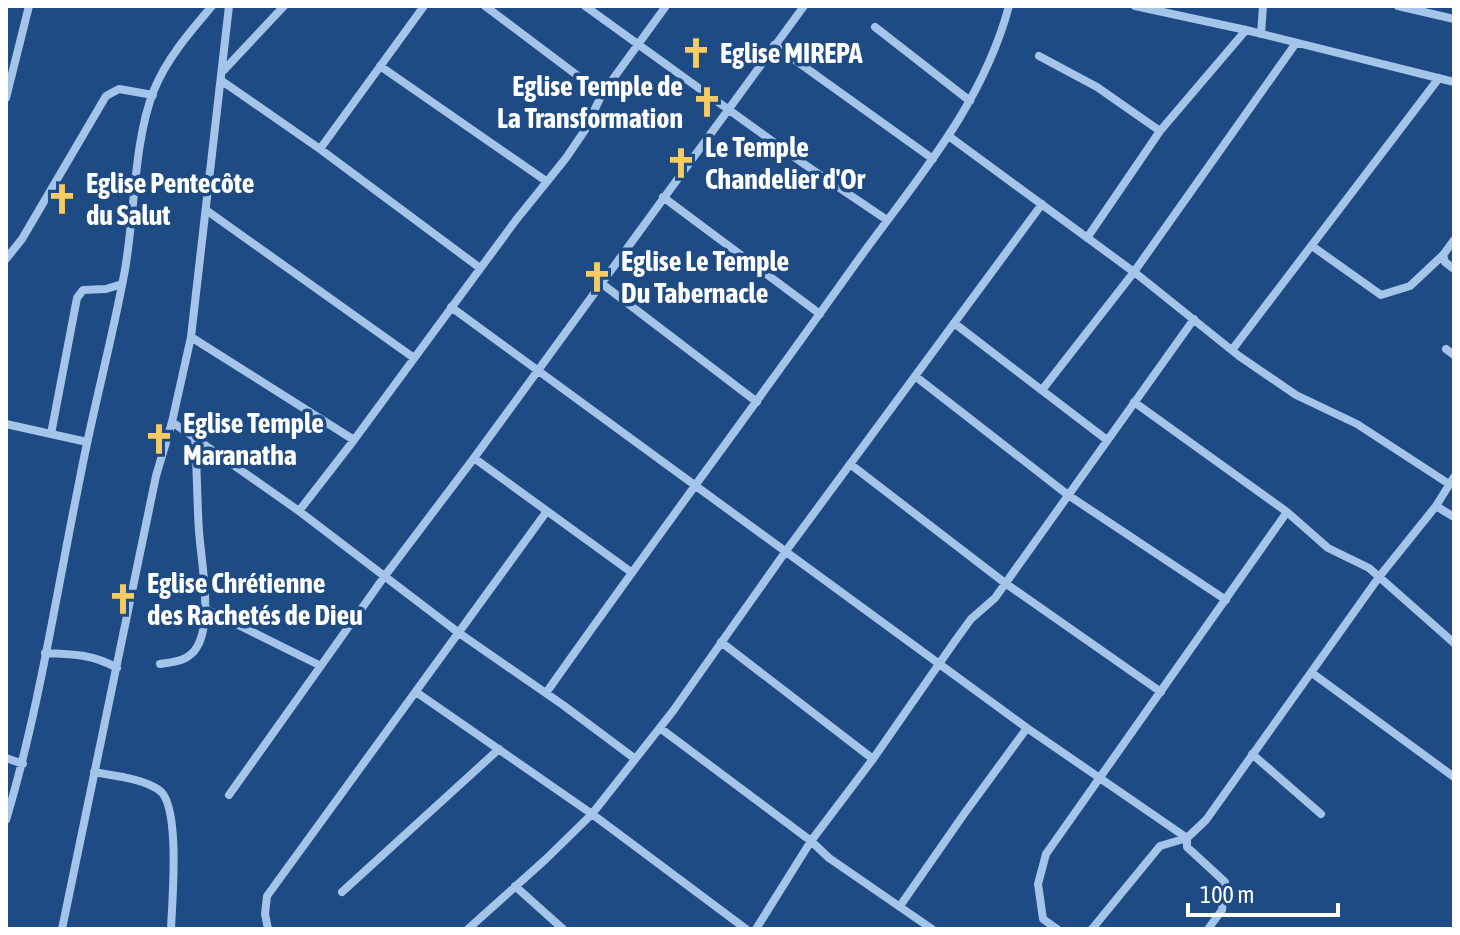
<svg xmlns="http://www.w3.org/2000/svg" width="1460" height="935" viewBox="0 0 1460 935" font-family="'Asap Condensed',sans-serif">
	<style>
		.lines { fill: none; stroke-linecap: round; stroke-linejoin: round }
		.minor { stroke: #a4c4ea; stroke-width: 8 }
		.labels { text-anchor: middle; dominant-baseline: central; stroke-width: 7; stroke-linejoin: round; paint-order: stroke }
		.poi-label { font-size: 28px; font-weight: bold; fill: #fff; stroke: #1e4b83; text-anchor: start }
	</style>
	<rect width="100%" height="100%" fill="#1e4b83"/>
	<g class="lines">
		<path class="minor" d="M585,6l219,158 83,56
			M1135,6l111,24 208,52
			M1398,6l56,13
			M875,27l95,74
			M1261,34l2,-28
			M774,45l159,114
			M1039,56l58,31 63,44 86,-101
			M380,66l166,115
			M224,70l60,-64
			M222,81l98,68 160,119
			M602,94l64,-88
			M6,98l23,-92
			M950,137l188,138 101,81 57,39 61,29 92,60
			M320,149l104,-143
			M663,197l157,117
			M206,210l208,148
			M1087,238l73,-107
			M1454,240l-11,15 2,7 9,7
			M1312,246l69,49 29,-9 33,-31
			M6,259l16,-20 84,-143 13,-7 34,6
			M601,283l156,119
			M451,307l576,421 160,110v9l38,35 -3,28 -14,19
			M954,323l153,117
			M191,337l163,103
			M1446,349l8,6
			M1232,350l207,-272
			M915,376l153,119 158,105
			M1042,390l92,-118 162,-229
			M1134,402l153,110 41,36 41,20 85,75
			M172,422l127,89 160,122 104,72 71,53
			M6,424l81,18
			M51,434l26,-136 6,-8 23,-1 16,-5
			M474,458l157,114
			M850,464l155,119 156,109
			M1436,506l18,11
			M299,511l55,-71 162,-220 50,-62 19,-28 17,-36 -117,-88
			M204,608l117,58
			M721,642l152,117
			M45,653c27,1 48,1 72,15
			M160,664c14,-2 29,-3 37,-17 16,-26 4,-87 2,-116 -2,-31 -2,-62 -4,-93
			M1312,673l142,104
			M416,692l176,122 154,115
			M546,693c100,-142 204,-281 305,-423 61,-86 130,-160 158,-264
			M660,728l151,113 18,17 103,71
			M1252,754l69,60
			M6,758l17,6
			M94,772c20,4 48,6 65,18 22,15 13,112 12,139
			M229,795l155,-218 90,-119 330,-452
			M6,820c33,-110 50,-225 73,-337 13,-70 32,-138 45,-208 11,-56 9,-133 30,-185 13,-32 36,-58 58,-84
			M515,886l48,43
			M342,892l157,-143
			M900,906l64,-92 63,-86
			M62,929l94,-453 16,-54 19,-85 38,-331
			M268,929l-3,-15 2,-18 280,-385
			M468,929l78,-70 46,-45 81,-103 113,-160 256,-347
			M756,929l55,-88 62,-82 82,-118 16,-22 24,-21 199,-279
			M1057,929l-14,-10 -5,-35 8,-30 241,-342
			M1092,929l68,-83 27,-8 19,-18 173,-243 57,-71 18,-29"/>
	</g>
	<defs>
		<symbol id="church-bare" viewBox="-9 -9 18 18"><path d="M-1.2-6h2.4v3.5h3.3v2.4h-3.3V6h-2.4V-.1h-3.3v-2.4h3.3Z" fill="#f9cc63" stroke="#1e4b83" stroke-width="2.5" paint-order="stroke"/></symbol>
	</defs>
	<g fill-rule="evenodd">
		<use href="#church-bare" x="674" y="31" width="44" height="44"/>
		<use href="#church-bare" x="685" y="80" width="44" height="44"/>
		<use href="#church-bare" x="659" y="141" width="44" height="44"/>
		<use href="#church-bare" x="40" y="177" width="44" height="44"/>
		<use href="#church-bare" x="575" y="255" width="44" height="44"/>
		<use href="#church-bare" x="137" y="417" width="44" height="44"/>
		<use href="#church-bare" x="101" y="577" width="44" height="44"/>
	</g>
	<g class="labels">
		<g class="poi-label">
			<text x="720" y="53">Eglise MIREPA</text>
			<text x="683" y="86" text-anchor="end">Eglise Temple de<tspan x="683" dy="32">La Transformation</tspan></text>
			<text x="705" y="147">Le Temple<tspan x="705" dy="32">Chandelier d'Or</tspan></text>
			<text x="86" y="183">Eglise Pentecôte<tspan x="86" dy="32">du Salut</tspan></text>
			<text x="621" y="261">Eglise Le Temple<tspan x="621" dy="32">Du Tabernacle</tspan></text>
			<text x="183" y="423">Eglise Temple<tspan x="183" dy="32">Maranatha</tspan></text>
			<text x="147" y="583">Eglise Chrétienne<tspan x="147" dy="32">des Rachetés de Dieu</tspan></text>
		</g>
	</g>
	<rect width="1460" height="935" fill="none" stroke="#ffffff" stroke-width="16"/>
	<path d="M1188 903v12h150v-12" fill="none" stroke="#ffffff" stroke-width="4"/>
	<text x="1200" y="903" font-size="24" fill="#ffffff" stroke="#1e4b83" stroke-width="6" paint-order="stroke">100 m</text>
</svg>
